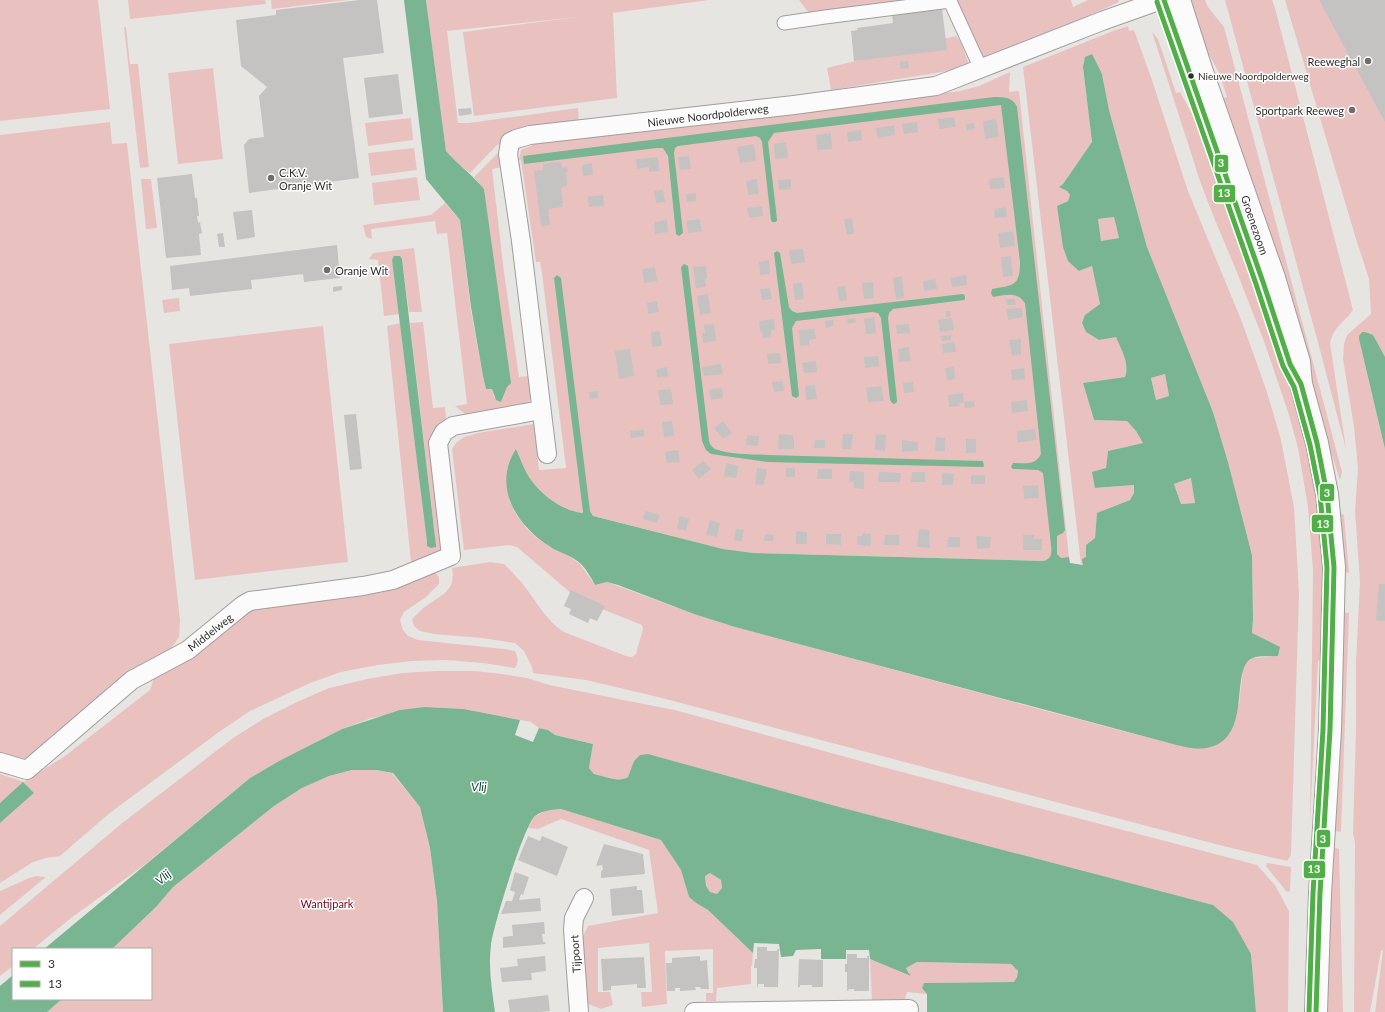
<svg xmlns="http://www.w3.org/2000/svg" width="1385" height="1012" viewBox="0 0 1385 1012" font-family="Lato,sans-serif">
	<style>
		.green { fill: #e9c2c0 }
		.water { fill: #79b590; fill-rule: evenodd }
		.building { fill: #c4c3c1 }
		.lines { fill: none; stroke-linecap: round; stroke-linejoin: round }
		.pedestrian-casing { stroke: #a09e9c; stroke-width: 15 }
		.minor-casing { stroke: #a09e9c; stroke-width: 20 }
		.tertiary-casing { stroke: #a09e9c; stroke-width: 24 }
		.pedestrian { stroke: #fbfbfb; stroke-width: 13 }
		.minor { stroke: #fbfbfb; stroke-width: 18 }
		.tertiary { stroke: #fbfbfb; stroke-width: 22 }
		.bus-1-casing { stroke: #fff; stroke-width: 8 }
		.bus-2-casing { stroke: #fff; stroke-width: 8 }
		.bus-1 { stroke: #50af46; stroke-width: 5 }
		.bus-2 { stroke: #50af46; stroke-width: 5 }
		.poi-dot { fill: #6f6e6c; stroke: #fff; stroke-width: 1.5 }
		.bus-dot { fill: #2f2e2c; stroke: #fff; stroke-width: 1.5 }
		.labels { text-anchor: middle; dominant-baseline: central; stroke-width: 3; stroke-linejoin: round; paint-order: stroke }
		.bus-label { font-size: 10px; fill: #2f2e2c; stroke: #fff; text-anchor: start }
		.poi-label { font-size: 11px; fill: #2f2e2c; stroke: #fff; text-anchor: end }
		.street-label { font-size: 11px; fill: #2f2e2c; stroke: #fff }
		.park-label { font-size: 11px; fill: #79051e; stroke: #fff }
		.water-label { font-size: 12px; font-style: italic; fill: #0c4f2d; stroke: #fff }
		.line-badge { stroke: #fff; stroke-width: 1.5 }
		.badge-label { font-size: 11px; text-anchor: middle; font-weight: bold; fill: #fff }
	</style>
	<rect width="100%" height="100%" fill="#e7e5e2"/>
	<path class="green" d="M0,0h98l12,109 -110,12z
		M128,0h137l1,4 -136,15z
		M271,0h77l-76,9z
		M426,0h283l-96,13 4,85 -143,18 -11,-84 114,-15 -130,14 11,92h11l109,-15 1,14 -82,23 -27,28 -14,-11 -10,-11z
		M799,0h272l2,7 15,-7h30l1,2 -55,25 -76,39 -30,-61 -149,8z
		M1184,0h21l3,7 16,20 118,445 -2,8 -112,-347 -5,-35 4,-1 -7,-22 -18,-34z
		M1225,0h47l3,8 78,302c-9,13 -19,16 -23,33l16,106 -26,-99z
		M1285,0h100v361l-25,-27 -1,5 26,110v563h-10l8,-62 -2,1 -11,61h-16l1,-169 -2,-10 3,-103v-68l4,-80 -5,-71 3,-43 -4,-41 -11,-68 1,-15 3,-9 24,-21 -2,-35 -13,-40z
		M1128,26l1,5 5,-1 18,50 36,111 54,131 25,70 14,48 13,67 5,86 -8,262 -4,6 -68,-16 -561,-148 -72,-17 -53,-7 -1,-6 -8,-16 -9,-8 -33,-5 -48,-4 -14,-3 -6,-5 -2,-7c4,-4 9,-9 14,-13 16,-11 30,-15 26,-38l38,-6 14,2c7,7 15,15 21,23 12,15 22,35 39,45l62,24 6,1 4,-3 7,-25 -1,-4 -63,-25 -62,-53 -8,-2 -45,5 -12,-101 4,-6 8,-6 14,-4 56,-9 5,46 27,-2 -24,-195 -2,-11h-4l-15,-102h-2l2,-10 14,-6 425,-53 19,-5 31,-14 -1,20 10,-1 50,466 -8,1 -18,3 -290,-8 -30,-4 -130,-33 -3,-5 -7,-1 -1,3c-21,-3 -41,-18 -53,-36 -5,-8 -9,-18 -13,-27l-6,52 7,14 10,13 10,9 13,9 19,9 11,8 15,21 12,-3 87,32 41,13 319,86 115,30 25,5 45,-44 4,-35 3,-6 7,-5 25,-2 -26,-23 1,-14 -1,-64 -24,-93 -15,-50 -66,-165 -38,-137 -7,-36 -19,-7 9,75 -29,42 -4,3 8,4 3,4 -2,6 -11,5 22,65 13,-5 8,38 -18,19 4,9 13,8 17,-4c5,13 14,28 9,41l-42,6 11,37 33,1 9,10 7,12 -35,8 -2,17 -11,20 39,-3v8l-4,7 -33,14 -2,24 -9,7v12l-3,8 -2,-1 -58,-497 90,-36z
		M124,27h2l4,37h8l11,103 -9,1z
		M1152,32l6,7 18,54 4,-1 19,34 93,256 15,54 13,70 5,55 -2,96 -5,4 -8,161 3,-252 -5,-63 -10,-59 -9,-33 -24,-71 -29,-74 -21,-50 -14,-36z
		M956,36l4,5 9,23 -15,6 -123,20 -4,-22z
		M213,68l10,91 -45,5 -10,-91z
		M411,118l2,22 -45,6 -3,-23z
		M110,122l2,22 15,-1 53,477 -1,17 -9,13 -153,124 -17,-7v-632z
		M414,148l3,22 -46,6 -3,-23z
		M502,149v18l-10,2 12,103 15,105 11,-1c1,13 5,27 -9,33l-56,5 -10,-8 12,-2 -20,-171 -10,1 -2,-13 -64,8 1,10 -6,-2 -3,-12 68,-10 14,-12 15,17 11,91 12,65 3,12 6,1 2,8 7,5 6,-15 -23,-198 -10,-12z
		M417,177l3,23 -46,5 -2,-22z
		M141,179h10l6,49 -11,1z
		M1114,217l5,21 -18,3 -3,-22z
		M414,248l8,64h-13l-7,-53 -10,1 7,54 -15,2 -6,-56 -9,-1 4,-6z
		M179,298l1,13 -16,2 -2,-13z
		M423,322l10,86 12,-1 1,12 -9,8 5,126 -5,3 -26,6 -24,-236 13,-3 27,219 9,3 -26,-222z
		M323,326l25,236 -153,18 -26,-236z
		M1165,374l4,22 -13,4 -5,-22z
		M1192,478l3,25 -14,1 -7,-20z
		M1339,513l5,2 5,58 -5,-1z
		M435,573l4,4v7l-13,13 -22,15 -4,8 3,10 5,6 10,4 86,9 11,2c3,7 4,11 0,17l-32,-5 -37,-3 -34,1 -34,4 -37,7 -31,11 -60,28 -31,21 -108,80 -51,44 -14,2 -13,4 -33,21v-60l34,-30 -11,-10 -23,20v-29l24,8 41,-26 85,-66 5,-15 89,-62 17,-6z
		M1341,612l8,1 -8,219 -6,-1z
		M436,671h39l27,3 25,4 23,7 73,15 52,10 204,56 378,99 18,20 14,26 -1,101h-32l-5,-58 -408,-146 -192,-53 -17,6 -6,16c-10,6 -24,-1 -34,-3l-5,-6 4,-24 -38,-9 -7,-5 -9,-2 -8,-6 -67,-13 -39,-2 -53,11 -30,11 -63,32 -29,17 -103,85 -76,55 -38,31h-20v17l-13,10v-50l121,-102 112,-86 30,-19 36,-18 30,-13 38,-9 35,-6z
		M352,770h24l16,3 28,34 10,41 7,53 6,111h-396l15,-13h89v-50h-39l44,-42 17,-20 101,-81 28,-18 27,-12z
		M561,809l100,31 20,30 8,27 7,6 12,7 45,43 -1,13h-1v18l-34,4 -1,13h-10v-8h7v-44l-48,2 2,53 -25,3 -1,-15h11l-3,-49 -51,5v44h12l3,13 -12,4 -13,-5 -8,-62 8,-16 70,-13 -9,-63 -88,-31 -23,10 -10,-1 6,-11 11,-6z
		M1331,847l8,2 4,163h-20z
		M1267,863l24,4 -1,24 -2,1 -2,-1 -20,-25z
		M710,873l11,7 1,8 -5,6 -7,-2 -4,-6 -1,-10z
		M36,876l10,1 -46,38v-24l27,-12z
		M870,959l40,16 -4,-7 11,-6 94,2 7,7 -1,6 -2,5 -91,1 -2,5 5,6 -20,-2 -3,11 -32,-1z"/>
	<path class="water" d="M404,0h22l20,151c12,14 27,24 38,38l27,194 -4,4 -6,15 -5,-2 -4,-11h-6l-3,-13 -12,-69 -11,-87 -34,-41z
		M1092,54l10,20 7,36 38,137 66,165 15,50 24,93 1,64 -1,14 28,14 -2,9c-7,1 -18,-1 -25,2 -25,9 2,82 -47,90 -12,2 -25,-2 -37,-5l-434,-116 -41,-13 -76,-29 -11,-3 -12,3c-4,-7 -8,-15 -14,-21 -9,-9 -22,-11 -32,-18 -33,-21 -57,-60 -33,-97 4,9 8,20 13,28 12,18 32,33 53,36l1,-1 -29,-234 3,-3 4,3 29,233 3,5 130,33 30,4 290,8c9,-2 9,-9 8,-16l-8,-72 -5,-3 -25,-1 -2,-2 2,-4c11,0 22,3 28,-9l-16,-151c-8,-12 -19,-8 -32,-6l-2,-4 1,-4c22,-4 28,-3 28,-27l-19,-157 -227,28 -6,9 9,77v2l-2,1h-3l-1,-2 -9,-78 -2,-4 -4,-2 -78,10 -3,2 -1,5 9,80 -4,3 -3,-2 -8,-78 -5,-8h-6l-133,16 -1,-8 471,-59c10,0 19,0 23,10l48,423 -2,3 -6,3v18l4,4 8,-1 1,6 13,2 -1,-6 4,-2v-12l9,-7 2,-25 33,-13 4,-7v-8l-39,3 -3,-16 14,-4 2,-17 35,-8 -7,-12 -9,-10 -33,-1 -11,-37 42,-6c5,-13 -4,-28 -9,-40l-17,3 -13,-8 -4,-9 3,-8 15,-11 -8,-38 -13,5 -11,-10 -5,-14 -6,-41 11,-5 2,-6 -3,-4 -8,-4 4,-3 29,-42 -9,-75 2,-10zM1114,217l5,21 -18,3 -3,-22zM1165,374l4,22 -13,4 -5,-22zM1191,478l4,25 -14,1 -7,-20z
		M777,251l3,2 9,54 3,4 5,2 166,-19 2,2v3l-1,1 -71,9 -4,4 -1,5 9,82v2l-3,2 -2,-1 -2,-3 -9,-82 -3,-5 -6,-1 -76,9 -4,7 7,68 -3,2 -4,-2 -18,-143z
		M394,256h6l2,3 34,286v2l-5,1 -4,-2v-4l-35,-282z
		M684,264l4,2 21,175c1,4 3,6 6,8 16,6 36,5 53,6l215,6 1,5 -1,1 -216,-5 -56,-8 -5,-4 -4,-9 -21,-174z
		M1362,332h3l8,3 12,22v92l-26,-110v-3z
		M425,707l39,2 56,11 -5,15 18,7 6,-14 9,2 7,5 38,9 -4,24 5,6c10,2 25,9 34,3l6,-16 6,-6 8,-1 195,54 370,97 20,17 18,32 5,58h-329v-18l-5,-6 2,-5 90,-1 3,-5 1,-6 -7,-7 -94,-2 -11,6 2,4 3,4 -41,-17 -1,-9h-23v9h-25v-10l-25,1 -3,6 -12,1 -2,-13 -25,-1 -1,10 -45,-43 -12,-7 -7,-6 -8,-27 -20,-30 -100,-31c-9,1 -18,1 -26,7 -11,9 -42,111 -44,129 -3,22 1,45 4,67h-52l-6,-111 -7,-53 -10,-41 -27,-34 -17,-3h-24l-23,6 -27,12 -28,18 -101,81 -17,20 -44,42h-68l206,-171 29,-17 63,-32 58,-19zM710,873l11,7 1,8 -5,6 -7,-2 -4,-6 -1,-10z
		M23,782l11,11 -34,30v-20z
		M13,975v24h49l-15,13h-47v-26z"/>
	<path class="building" d="M360,0h17l7,53 -41,5 16,120 -110,15 -5,-48 5,-6 15,-2 -5,-41 8,-9 -26,-21 -5,-46 40,-5v-5z
		M1319,0h66v122z
		M942,8l5,42 -93,11 -3,-30 7,-1 -1,-2 36,-5 -1,-9z
		M908,61l1,7 -9,1v-7z
		M398,74l5,40 -34,4 -5,-40z
		M471,108l1,6 -13,2 -1,-7z
		M954,117l2,10 -17,2 -1,-10z
		M996,119l3,18 -14,2 -2,-18z
		M917,122l1,10 -14,2 -2,-10z
		M974,123l1,6 -8,1 -1,-6z
		M894,125l1,10 -18,3 -1,-10z
		M861,130l1,10 -14,2 -1,-10z
		M831,133l1,16 -15,1 -1,-15z
		M786,142l2,16 -13,1 -1,-15z
		M754,144l2,17 -16,2 -3,-16z
		M689,156l2,13 -11,1 -2,-13z
		M658,157l1,14 -10,1v-5l-12,2 -1,-10z
		M561,162l1,6 5,-1 1,5h-2l1,14 -6,1 2,20 -15,2 2,16 -9,1 -7,-55 9,-1v-6z
		M592,163l1,12 -10,1 -1,-11z
		M192,174l3,24h2l2,18h-2l1,7 2,-1 2,11 -3,1 2,21 -35,3 -9,-80z
		M1004,177l1,11 -15,1 -1,-10z
		M757,179l2,15 -11,1 -2,-14z
		M791,179v10l-12,1 -1,-10z
		M663,190l2,12 -9,1 -2,-12z
		M696,193v8l-9,1 -1,-8z
		M603,195l1,11 -15,1 -2,-10z
		M762,206l1,10 -14,2 -2,-10z
		M1006,207l1,10 -12,1 -1,-9z
		M252,210l3,27 -18,3 -4,-28z
		M852,218l2,16 -7,1 -3,-15z
		M700,219l2,12 -14,2 -2,-12z
		M667,220l1,12 -13,2 -1,-12z
		M1013,231l2,15 -15,2 -2,-15z
		M223,233l2,14h-6l-2,-13z
		M337,245l3,33 -36,4 -1,-8 -52,6 1,9 -62,7 -1,-8 -17,2 -2,-24z
		M803,249l2,13 -14,2 -2,-14z
		M1011,256l2,20 -10,1 -2,-20z
		M769,260l1,14 -10,1 -1,-13z
		M706,266l1,12 -2,1 1,8 -10,1 -3,-21z
		M655,267l2,14 -13,2 -2,-14z
		M966,275l1,10 -15,2 -1,-9z
		M902,276l2,22 -8,1 -3,-21z
		M935,279l2,10 -13,2 -1,-10z
		M873,282l1,16 -10,1 -2,-16z
		M802,283l2,16 -9,1 -2,-16z
		M342,286v4l-9,2v-5z
		M845,286l2,14 -8,1 -2,-14z
		M770,288l2,11 -10,1 -2,-11z
		M708,294l3,19 -11,2 -3,-19z
		M1006,299h9l1,6h-9z
		M657,301l2,11 -11,2 -1,-11z
		M1017,308h5l1,9 -15,3 -2,-11z
		M946,311h4l1,5 -5,1z
		M874,317l2,16 -10,1 -2,-15z
		M855,318l1,4 -8,2 -1,-5z
		M952,318l2,12 -14,2 -2,-12z
		M774,319l1,11h-4v7l-8,1 -1,-7 -2,1 -1,-11z
		M833,320l1,6 -8,2 -1,-7z
		M714,324l2,17 -13,2 -1,-10h3l-1,-8z
		M909,324l1,9 -13,1 -1,-9z
		M814,329l2,10 -7,1v5l-9,1 -1,-16z
		M660,331l2,15 -10,1 -1,-15z
		M951,335v5l-9,1 -1,-5z
		M1021,339v16l-9,1 -3,-16z
		M955,342l1,10 -13,1 -1,-9z
		M909,347l2,14 -12,1 -1,-13z
		M630,349l4,27 -15,3 -4,-28z
		M780,353l1,10 -13,1 -1,-10z
		M878,356l1,10 -14,2 -1,-11z
		M816,361l1,11 -13,1 -2,-10z
		M719,364h2l2,10 -19,2 -2,-9z
		M667,367l1,9 -11,2 -1,-9z
		M954,367l1,12 -8,1 -2,-12z
		M1024,368l1,11 -13,1 -1,-10z
		M783,381l1,10 -10,1 -2,-10z
		M913,382l1,10 -10,1 -1,-10z
		M815,385l2,14 -11,1 -1,-14z
		M881,386l3,15 -16,1 -2,-14z
		M722,388l1,10 -12,2 -2,-10z
		M671,389l2,15 -13,1 -2,-15z
		M598,391v7l-8,1 -1,-7z
		M963,393l1,9 -5,1 1,3 -11,1 -1,-12z
		M1027,400l1,11 -16,2 -1,-11z
		M974,401l1,6 -10,1 -1,-6z
		M356,414l6,55 -12,1 -6,-55z
		M672,421l2,15 -10,1 -2,-15z
		M723,421l9,12 -9,6 -9,-11z
		M1035,429l1,11 -18,3 -1,-12z
		M644,430l1,6 -14,2 -1,-7z
		M779,434l14,1v3h1v11h-16z
		M843,434h10l-2,15h-9z
		M876,434l10,1 -1,16 -10,-1z
		M747,435l12,1 -1,10 -12,-1z
		M936,437l9,1v13h-10z
		M966,439h10v14h-10z
		M815,440h10v8h-11z
		M902,440l16,2v9l-16,1z
		M678,450l2,12 -13,1 -2,-11z
		M703,461l8,8 -12,10 -7,-9z
		M726,463l13,3 -3,12 -12,-2z
		M757,468l10,1 -3,16 -9,-1z
		M786,468h9v9h-9z
		M818,469h14v10h-15z
		M850,471l14,1v17l-10,-1v-6h-5z
		M879,472l22,1 -1,9h-22z
		M912,472h13v10h-14z
		M942,473l12,1 -1,11h-11z
		M971,475h14v9h-14z
		M1038,485l1,13 -15,1 -1,-13z
		M645,511l15,4 -3,8 -14,-4z
		M680,516l9,3 -3,12 -9,-3z
		M710,520l10,3 -3,14 -11,-2z
		M736,529l8,1 -3,12 -7,-2z
		M919,529l10,1 1,18 -13,-1z
		M796,531l11,1v12h-11z
		M862,533l9,1v12l-14,-1v-9h5z
		M765,534l9,1 -1,6h-9z
		M826,534h15v11l-15,-1z
		M885,535h14v10h-15z
		M1023,535h11v4h8v11h-19z
		M976,536l15,1 -1,11 -13,1z
		M948,537h12v10h-13z
		M1379,584h6v37h-9z
		M571,590l34,16 -8,15 -7,-3 -2,5 -19,-9 2,-5 -7,-3z
		M528,836l12,5 2,-5 26,11 -11,29 -39,-16z
		M604,844l39,10 2,20 -44,4v-7l2,-1 -1,-5 -6,1z
		M515,872l14,5 -6,18 -2,-1 -2,6 21,-2 1,13 -40,3 5,-13h6l3,-9 -5,-2z
		M637,886v4h5l2,23 -32,3 -2,-27z
		M544,922l1,12h-3l1,8h2l1,2 -43,4v-11l10,-1 -1,-11z
		M757,947h10v4h10v-2h2l-1,38h-14v-3h-6v3h-1v-19h-3l1,-9h2z
		M847,954h10v4h10v-2h2v35h-15v-2h-5l-1,2h-1v-19h-2v-8h2z
		M545,956l1,15 -15,2 1,7 -30,2 -2,-14 18,-2 -1,-7z
		M700,956v5l7,-1 2,29h-8l-1,-2h-5l1,3 -16,1v-3h-5v3h-8l-1,-28h6v-5z
		M644,957l2,31h-9v-4l-26,2v4l-8,1 -2,-32z
		M799,959l24,1v27h-11v-2h-12v2h-2z
		M548,995l2,16 -10,1h-30l-2,-12z"/>
	<g class="lines">
		<defs>
			<path id="pedestrian" d="M784,23l41,-6 125,-16 31,68"/>
			<path id="minor" d="M547,454l-26,-213 -13,-87 2,-12 6,-3 14,-4 264,-30 142,-19 166,-65 59,-21
				M0,762l27,8 105,-90 56,-30 55,-45 7,-4 113,-15 30,-6 58,-24 -13,-113 6,-11 9,-6 88,-16
				M579,1012l-6,-82 1,-12 10,-20
				M694,1012l215,-3"/>
			<path id="tertiary" d="M1179,0l23,72 72,206 25,84 2,22 16,59 10,51 7,73 -4,163 -10,163 -4,119"/>
		</defs>
		<use href="#pedestrian" class="pedestrian-casing"/>
		<use href="#minor" class="minor-casing"/>
		<use href="#tertiary" class="tertiary-casing"/>
		<use href="#pedestrian" class="pedestrian"/>
		<use href="#minor" class="minor"/>
		<use href="#tertiary" class="tertiary"/>
		<defs>
			<path id="bus-1" d="M1164,0l99,282 27,82 11,20 16,59 10,51 7,73 -4,163 -10,163 -4,119"/>
			<path id="bus-2" d="M1157,2l99,282 27,82 11,21 16,58 10,50 7,72 -4,163 -10,163 -4,119"/>
		</defs>
		<use href="#bus-1" class="bus-1-casing"/>
		<use href="#bus-2" class="bus-2-casing"/>
		<use href="#bus-1" class="bus-1"/>
		<use href="#bus-2" class="bus-2"/>
	</g>
	<g class="poi-dot">
		<circle cx="1368" cy="61" r="4"/>
		<circle cx="1352" cy="110" r="4"/>
		<circle cx="271" cy="178" r="4"/>
		<circle cx="327" cy="270" r="4"/>
	</g>
	<circle class="bus-dot" cx="1191" cy="76" r="3.5"/>
	<g class="labels">
		<g class="bus-label">
			<text x="1198" y="76">Nieuwe Noordpolderweg</text>
		</g>
		<g class="poi-label">
			<text x="1360" y="61">Reeweghal</text>
			<text x="1344" y="110">Sportpark Reeweg</text>
			<text x="279" y="172" text-anchor="start">C.K.V.<tspan x="279" dy="13">Oranje Wit</tspan></text>
			<text x="335" y="270" text-anchor="start">Oranje Wit</text>
		</g>
		<g class="street-label">
			<text transform="translate(708 115) rotate(-7)">Nieuwe Noordpolderweg</text>
			<text transform="translate(1255 225) rotate(71)">Groenezoom</text>
			<text transform="translate(210 632) rotate(-38)">Middelweg</text>
			<text transform="translate(575 954) rotate(-94)">Tijpoort</text>
		</g>
		<g class="park-label">
			<text x="327" y="903">Wantijpark</text>
		</g>
		<g class="water-label">
			<text x="479" y="786">Vlij</text>
			<text transform="translate(163 877) rotate(-41)">Vlij</text>
		</g>
	</g>
	<g class="line-badge">
		<rect x="1214" y="154" width="15" height="19" rx="4" fill="#50af46"/>
		<rect x="1213" y="184" width="23" height="19" rx="4" fill="#50af46"/>
		<rect x="1319" y="483" width="16" height="19" rx="4" fill="#50af46"/>
		<rect x="1311" y="514" width="23" height="19" rx="4" fill="#50af46"/>
		<rect x="1316" y="829" width="15" height="19" rx="4" fill="#50af46"/>
		<rect x="1303" y="860" width="23" height="19" rx="4" fill="#50af46"/>
	</g>
	<g class="badge-label">
		<text x="1221" y="167">3</text>
		<text x="1224" y="197">13</text>
		<text x="1327" y="497">3</text>
		<text x="1323" y="528">13</text>
		<text x="1323" y="843">3</text>
		<text x="1314" y="873">13</text>
	</g>
	<rect x="12" y="948" width="140" height="52" fill="#ffffff" stroke="#acabab"/>
	<rect x="20" y="961" width="20" height="6" fill="#50af46" stroke="#acabab"/>
	<text x="48" y="968" font-size="12" fill="#2f2e2c">3</text>
	<rect x="20" y="981" width="20" height="6" fill="#50af46" stroke="#acabab"/>
	<text x="48" y="988" font-size="12" fill="#2f2e2c">13</text>
</svg>
